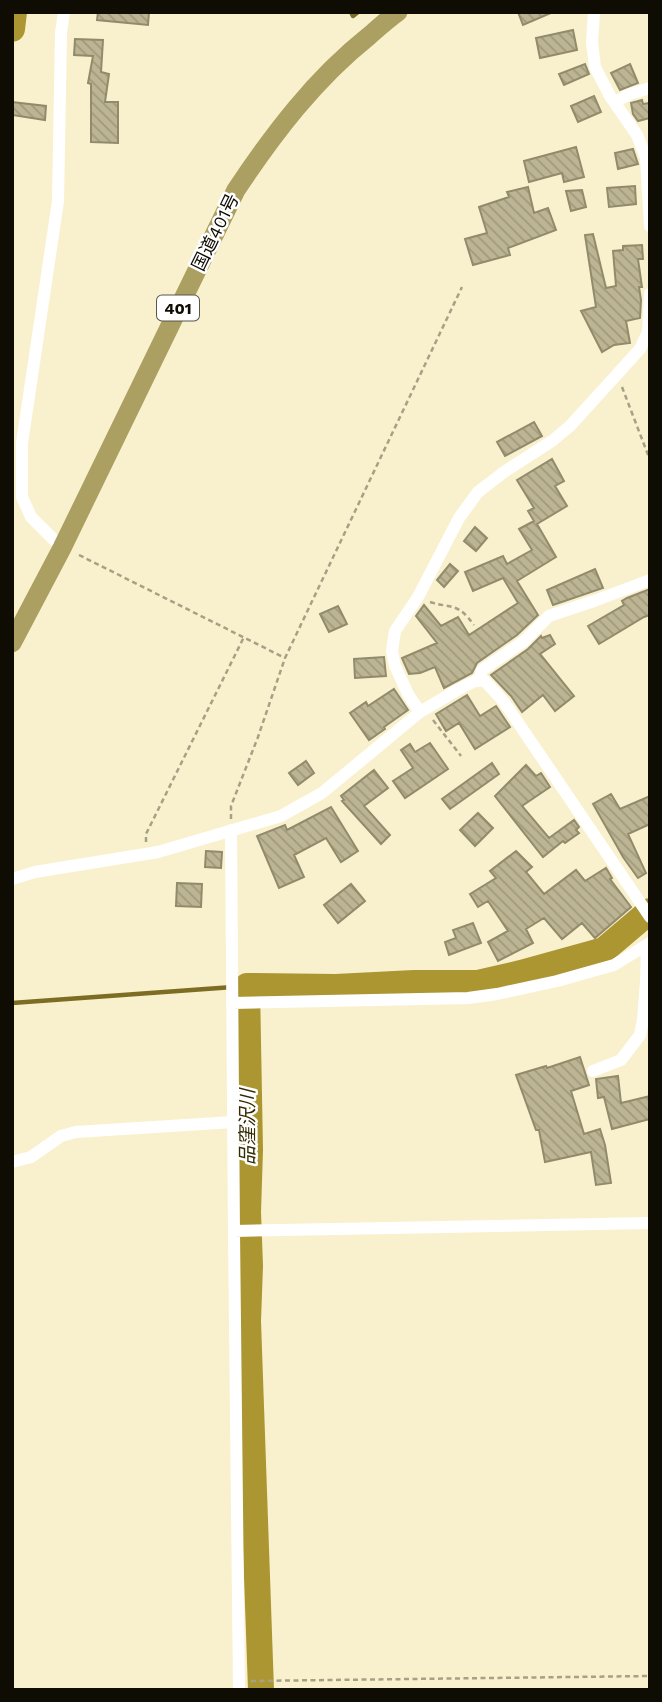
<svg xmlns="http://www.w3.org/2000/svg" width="662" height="1702" viewBox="0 0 662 1702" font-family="'Work Sans','Noto Sans JP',sans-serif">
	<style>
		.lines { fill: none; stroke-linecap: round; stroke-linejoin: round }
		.stream { stroke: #7d6d24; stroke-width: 4.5 }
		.river { stroke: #ac9632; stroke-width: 26 }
		.building { fill: url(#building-back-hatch); stroke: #928b6b; stroke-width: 2 }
		.path { stroke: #a6a086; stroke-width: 2.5; stroke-dasharray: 5 3.5; stroke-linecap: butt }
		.minor { stroke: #fff; stroke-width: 12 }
		.trunk { stroke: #ac9f62; stroke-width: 19 }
		.labels { text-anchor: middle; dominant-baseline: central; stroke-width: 5; stroke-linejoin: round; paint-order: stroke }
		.shield { fill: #fff; stroke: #57554f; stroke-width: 2 }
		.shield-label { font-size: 16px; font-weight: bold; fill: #0f0c03 }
		.street-label { font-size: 18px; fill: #0f0c03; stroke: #fff }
		.water-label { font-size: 19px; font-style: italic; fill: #332a00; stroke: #fff }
	</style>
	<defs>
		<pattern id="building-back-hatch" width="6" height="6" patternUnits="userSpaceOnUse" patternTransform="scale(1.75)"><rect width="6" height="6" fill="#bcb493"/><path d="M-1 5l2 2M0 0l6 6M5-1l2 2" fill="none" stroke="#a09a7d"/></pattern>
	</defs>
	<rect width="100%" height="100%" fill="#f9f1ce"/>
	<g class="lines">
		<path class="stream" d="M351,12l2,4 5,-4
			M12,1003l235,-17"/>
		<path class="river" d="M12,29l2,-17
			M261,1690l-13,-369 2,-55 -2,-54 2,-62 -3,-164 89,1 78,-4h64l43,-10 83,-23 46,-39"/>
	</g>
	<path class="building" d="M98,12h51l-1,13 -51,-5z
		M518,12h35l-30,13z
		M573,30l4,20 -37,8 -4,-20z
		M75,39l28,1 -2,32 8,2 -4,28h13v41l-27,-1v-58l-3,-1 5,-27 -19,-1z
		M585,64l4,10 -25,11 -5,-11z
		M630,64l8,19 -18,7 -9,-17z
		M594,96l7,16 -23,10 -7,-16z
		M642,100l1,4 7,-1v15l-12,3 -5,-7 -2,-11z
		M12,102l34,4 -1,14 -33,-5z
		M576,147l8,30 -20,5 -2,-9 -33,9 -5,-21z
		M633,149l5,15 -20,5 -3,-16z
		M635,186l1,18 -27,3 -2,-19z
		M528,187l6,26 14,-5 8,22 -48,18 2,7 -37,10 -8,-26 22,-6 -8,-26 30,-10 -2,-5z
		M582,190l4,17 -15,4 -5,-20z
		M593,234l13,54 10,-2 -3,-35 10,-1v-4l19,-1 1,14h-5l4,28h-3l2,13 -1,18 -14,3 4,22 -16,2 -12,7 -21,-41 15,-4 -11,-72z
		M534,422l8,14 -37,20 -8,-14z
		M552,459l12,22 -9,5 12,20 -30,18 19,33 -39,24 21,34 -21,20 -40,28 -5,10 -28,15 -9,-21 -15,6 -11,1 -7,-16 35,-15 -21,-27 8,-11 17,21 17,-9 11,18 49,-32 -15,-25 -30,13 -8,-19 38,-16 4,8 25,-14 -13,-21 15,-8 -6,-10 6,-3 -17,-28z
		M475,527l12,11 -11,13 -12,-10z
		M450,564l8,7 -14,16 -7,-7z
		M595,569l8,19 -50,17 -6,-15z
		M650,589v26l-6,2 -45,27 -11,-18 36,-21 -2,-4 5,-3z
		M338,606l9,18 -18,8 -9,-18z
		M550,635l5,9 -15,10 34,42 -19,15 -12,-16 -21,17 -11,-16 -20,-21 37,-26 13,-13 1,2z
		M384,657l2,19 -31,2 -1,-19z
		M394,689l14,21 -24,17 1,2 -16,11 -19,-27 16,-11 2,4z
		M467,695l13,21 16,-10 14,21 -35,22 -16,-26 -13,8 -10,-17z
		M430,743l18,26 -43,29 -12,-17 20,-13 -12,-18 9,-6 5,8z
		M306,761l8,12 -16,12 -9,-12z
		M492,763l7,11 -49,35 -8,-10z
		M526,765l10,11 5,-3 9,14 -28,19 27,32 25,-18 5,7 -3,3 3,3 -14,10 -2,-2 -20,16 -48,-61z
		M374,770l14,18 -24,18 26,29 -9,9 -39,-43 2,-1 -3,-4z
		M611,794l9,15 30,-13v28l-22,10 18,39 -8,5 -15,-21 -30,-53z
		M331,807l27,44 -17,11 -15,-24 -32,17 10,22 -25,11 -22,-52 28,-11 2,5z
		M478,813l15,15 -18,18 -15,-16z
		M206,851l16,1 -1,16 -16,-1z
		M516,851l16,16 -6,5 18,22 32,-24 9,11 21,-13 6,10 -2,1 21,28 -36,31 -13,-15 -20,16 -18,-21 -18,11 7,14 -35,18 -10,-19 20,-11 -20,-30 -10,6 -8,-13 26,-16 -6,-7z
		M177,883l25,1 -1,23 -25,-1z
		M351,884l14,17 -27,22 -14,-18z
		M473,923l8,20 -32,12 -4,-13 11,-4 -3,-8z
		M580,1057l9,28 -18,6 13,43 16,-5 5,16 6,38 -15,2 -5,-33 -46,10 -6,-32h-3l-20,-55 30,-9 1,2z
		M618,1076l3,27 29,-7v23l-38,10 -8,-32 -6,1 -2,-19z"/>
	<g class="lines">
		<path class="path" d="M622,387l28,73
			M79,555l206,103
			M430,602c23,7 27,0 44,23
			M433,720l28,36
			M231,819v-13l27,-69 27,-79 177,-371
			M146,842v-8l98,-197
			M251,1681l399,-5"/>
		<path class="minor" d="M594,12l-2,31 3,24 15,29 27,39 9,23 4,68
			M615,102l15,-8 20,-6
			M62,548l-31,-31 -9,-20v-54l36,-242 3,-168 3,-21
			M479,681l3,-11 41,-28 26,-26 45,-15 56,-21
			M420,712l-11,-16 -14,-30 -3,-15 3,-20 23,-34 41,-79 19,-26 26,-20 48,-31 18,-15 70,-77 8,-17 2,-38
			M231,830l3,401 5,459
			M12,879l23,-7 123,-20 123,-36 41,-23 98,-81 39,-23 16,-8 9,-1 20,22 146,215
			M232,1003l236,-5 29,-4 60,-13 57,-16 36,-22
			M593,1071l28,-11 19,-25 3,-15 3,-38 1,-37
			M12,1162l19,-5 30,-21 15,-4 157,-10
			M234,1231l416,-8"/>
		<path class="trunk" d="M12,643l50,-95 174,-358c38,-57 79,-111 133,-154 9,-8 19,-17 29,-24"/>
	</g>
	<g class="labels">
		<rect class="shield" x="157" y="295.5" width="42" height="25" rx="5"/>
		<g class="shield-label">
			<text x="178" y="308">401</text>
		</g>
		<g class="street-label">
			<text transform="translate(215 232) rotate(-64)">国道401号</text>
		</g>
		<g class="water-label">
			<text transform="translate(247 1127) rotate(-90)">品窪沢川</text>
		</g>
	</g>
	<rect width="662" height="1702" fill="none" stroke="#0f0c03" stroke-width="28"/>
</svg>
